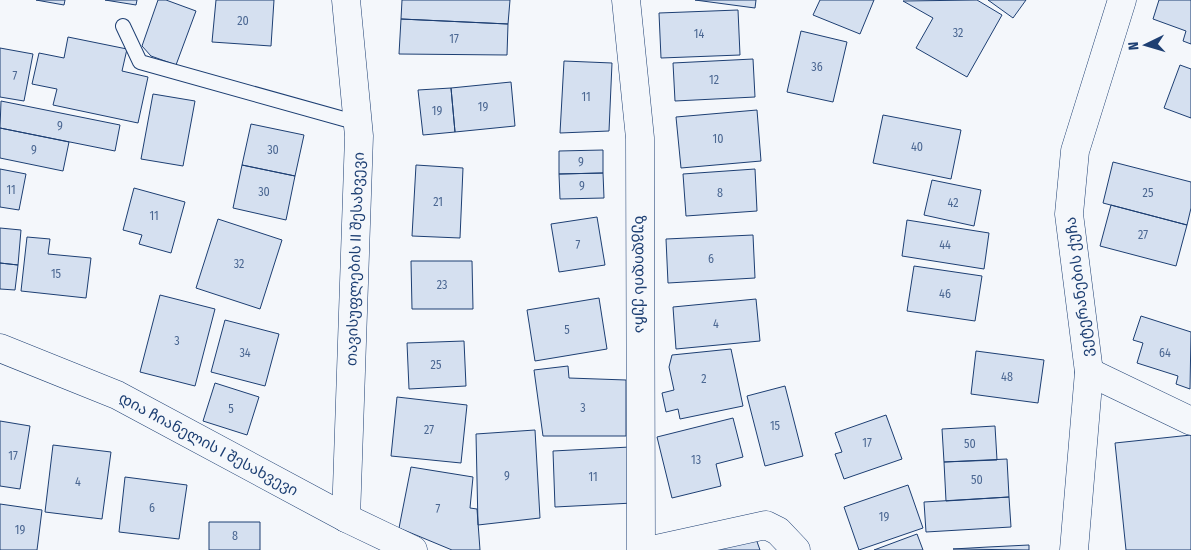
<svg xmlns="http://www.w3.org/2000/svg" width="1191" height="550" viewBox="0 0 1191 550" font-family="'Fira Sans Condensed','Noto Sans Georgian',sans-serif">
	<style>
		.building { fill: #d5e0f0; stroke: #1d3f73 }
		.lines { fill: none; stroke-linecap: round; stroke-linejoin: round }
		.lane-casing { stroke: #1d3f73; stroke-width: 16 }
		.street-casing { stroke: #1d3f73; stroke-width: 29 }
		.lane { stroke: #f4f7fb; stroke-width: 14 }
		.street { stroke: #f4f7fb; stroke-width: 28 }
		.labels { text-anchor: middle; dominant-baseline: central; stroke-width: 4; stroke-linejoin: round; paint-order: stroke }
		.number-label { font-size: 12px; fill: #4b6792 }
		.street-label { font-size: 15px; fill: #1d3f73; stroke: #f4f7fb }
	</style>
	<rect width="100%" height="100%" fill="#f4f7fb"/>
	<path class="building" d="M36,0h29l-1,5z
		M105,0h32l-1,5z
		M158,0h8l30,11 -20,54 -25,-9 -9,-10z
		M216,0h58l-3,46 -59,-4z
		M402,0h108l-2,24 -107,-5z
		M695,0h61l-1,8z
		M820,0h54l-14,34 -47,-19z
		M977,0l25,15 -35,62 -51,-29 17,-30 -30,-17z
		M988,0h38l-13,18z
		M1159,0h32v44l-8,-3 3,-10 -33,-12z
		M738,10l2,45 -79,3 -2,-45z
		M401,19l107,5 -1,31 -108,-1z
		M801,31l46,11 -14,60 -46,-10z
		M68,37l59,12 -5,22 26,6 -10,46 -85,-18 4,-16 -25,-5 7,-31 25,5z
		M0,48l33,6 -9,47 -24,-4z
		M753,59l2,38 -80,4 -2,-38z
		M564,61l48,2 -3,68 -49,2z
		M1180,65l11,4v49l-27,-10z
		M511,82l4,44 -60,6 -4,-44z
		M451,88l4,44 -32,3 -5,-45z
		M153,94l42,7 -12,65 -42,-7z
		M1,101l119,24 -5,26 -115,-23z
		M757,110l4,51 -80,7 -5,-51z
		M883,115l78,15 -10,49 -78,-16z
		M251,124l53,11 -9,41 -53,-11z
		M0,128l69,14 -6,29 -63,-13z
		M603,150v23l-44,1v-23z
		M1113,162l78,20v26l-4,17 -84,-22z
		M242,165l53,11 -9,44 -53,-12z
		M416,165l47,3 -3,70 -48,-2z
		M0,169l26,5 -7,36 -19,-3z
		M755,169l2,42 -71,5 -3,-42z
		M603,173l1,25 -44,1 -1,-25z
		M932,180l49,10 -7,36 -50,-11z
		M134,188l51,14 -14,51 -32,-9 3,-9 -19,-5z
		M1111,205l76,20 -11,41 -76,-20z
		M597,217l8,48 -46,7 -8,-48z
		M218,219l64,21 -22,69 -64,-21z
		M907,220l82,13 -5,36 -82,-13z
		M0,228l21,2 -3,35 -18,-2z
		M753,235l2,43 -87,5 -2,-44z
		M27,237l23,2 -2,15 43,4 -5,40 -65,-7z
		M411,261h61l1,48h-61z
		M0,263l18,2 -3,25 -15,-1z
		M914,266l68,10 -7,45 -68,-10z
		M160,295l55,14 -20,77 -55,-14z
		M599,298l8,51 -72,12 -8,-51z
		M756,299l4,42 -84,8 -3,-42z
		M1141,316l50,16 -1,57 -14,-5 2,-8 -41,-13 6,-20 -10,-3z
		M225,320l54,14 -14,52 -54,-14z
		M464,341l2,45 -57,3 -2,-46z
		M731,349l12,57 -63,13 -2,-10 -12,3 -4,-19 12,-3 -5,-23 3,-12z
		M976,351l68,9 -6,43 -67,-9z
		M568,366l1,12 57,2v56h-83l-9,-66z
		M215,383l44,14 -12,38 -44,-14z
		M785,386l18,70 -38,10 -18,-70z
		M397,397l70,8 -6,58 -70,-7z
		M886,415l16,44 -58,20 -9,-25 7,-2 -7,-19z
		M733,418l10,39 -27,7 5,22 -49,12 -15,-61z
		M0,421l30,5 -10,63 -20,-3z
		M995,426l2,34 -53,2 -2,-33z
		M535,430l5,88 -62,7 -2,-91z
		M1191,435v115h-65l-11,-107z
		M53,445l58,7 -9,67 -57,-7z
		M630,447l3,56 -78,4 -2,-56z
		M1007,459l2,38 -63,4 -2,-39z
		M411,467l62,10 -3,31 7,1 3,41h-28l-53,-22z
		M125,477l62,8 -8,54 -60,-7z
		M908,485l15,43 -64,22 -15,-43z
		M1009,497l2,30 -85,5 -2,-30z
		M0,504l42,6 -5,40h-37z
		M209,522h51v28h-51z
		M917,534l6,16h-49z
		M755,536l5,14h-58z
		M1029,545v5l-76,-1 35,-2z"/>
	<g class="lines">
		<defs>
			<path id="lane" d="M123,26l17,36 218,61"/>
			<g id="street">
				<path d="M346,0l13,136 -13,382"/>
				<path id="s1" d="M626,0l14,138 1,412"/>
				<path id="s2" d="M0,348l117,47 229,123 67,32"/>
				<path d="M1089,372l102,49"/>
				<path d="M652,550l114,-25 12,6 18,19"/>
				<path d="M1074,550l15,-178 -20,-158 6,-63 47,-151"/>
			</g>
		</defs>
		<use href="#lane" class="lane-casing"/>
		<use href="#street" class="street-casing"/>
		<use href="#lane" class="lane"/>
		<use href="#street" class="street"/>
	</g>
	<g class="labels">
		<g class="number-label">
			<text x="243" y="21">20</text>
			<text x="958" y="33">32</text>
			<text x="699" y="34">14</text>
			<text x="454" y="39">17</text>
			<text x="817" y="67">36</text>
			<text x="15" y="76">7</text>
			<text x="714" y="80">12</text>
			<text x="586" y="97">11</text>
			<text x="483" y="107">19</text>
			<text x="437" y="111">19</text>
			<text x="60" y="126">9</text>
			<text x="718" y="139">10</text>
			<text x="917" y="147">40</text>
			<text x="34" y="150">9</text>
			<text x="273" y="150">30</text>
			<text x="581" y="162">9</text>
			<text x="582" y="186">9</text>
			<text x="11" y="190">11</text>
			<text x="264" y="192">30</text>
			<text x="720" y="193">8</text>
			<text x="1148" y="193">25</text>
			<text x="438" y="202">21</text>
			<text x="953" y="203">42</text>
			<text x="154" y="216">11</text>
			<text x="1143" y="235">27</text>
			<text x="578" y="245">7</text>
			<text x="945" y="245">44</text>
			<text x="711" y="259">6</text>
			<text x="239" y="264">32</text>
			<text x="56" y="274">15</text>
			<text x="442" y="285">23</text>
			<text x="945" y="294">46</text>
			<text x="716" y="324">4</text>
			<text x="567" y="330">5</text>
			<text x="177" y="341">3</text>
			<text x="245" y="353">34</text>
			<text x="1165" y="353">64</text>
			<text x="436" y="365">25</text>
			<text x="1007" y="377">48</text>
			<text x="704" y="379">2</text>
			<text x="583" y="408">3</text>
			<text x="231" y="409">5</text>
			<text x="775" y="426">15</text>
			<text x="429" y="430">27</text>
			<text x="867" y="443">17</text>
			<text x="970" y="444">50</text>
			<text x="13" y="456">17</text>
			<text x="696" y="460">13</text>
			<text x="507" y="476">9</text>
			<text x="593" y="477">11</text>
			<text x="977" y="480">50</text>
			<text x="78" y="482">4</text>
			<text x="152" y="508">6</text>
			<text x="438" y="509">7</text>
			<text x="884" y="517">19</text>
			<text x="20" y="530">19</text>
			<text x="235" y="536">8</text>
		</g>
		<g class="street-label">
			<text transform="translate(355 259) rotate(-88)">თავისუფლების II შესახვევი</text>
			<text stroke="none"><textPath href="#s1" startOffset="275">ზუგდიდის ქუჩა</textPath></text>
			<text transform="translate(1079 287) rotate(-97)">ვეტერანების ქუჩა</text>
			<text stroke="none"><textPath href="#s2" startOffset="230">დია ჩიანელის I შესახვევი</textPath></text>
		</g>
	</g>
	<g transform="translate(1146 45) rotate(265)" stroke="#f4f7fb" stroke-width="4" paint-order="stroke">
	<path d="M0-4L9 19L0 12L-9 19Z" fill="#1d3f73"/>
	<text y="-8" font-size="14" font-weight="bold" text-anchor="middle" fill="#1d3f73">N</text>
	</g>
</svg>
